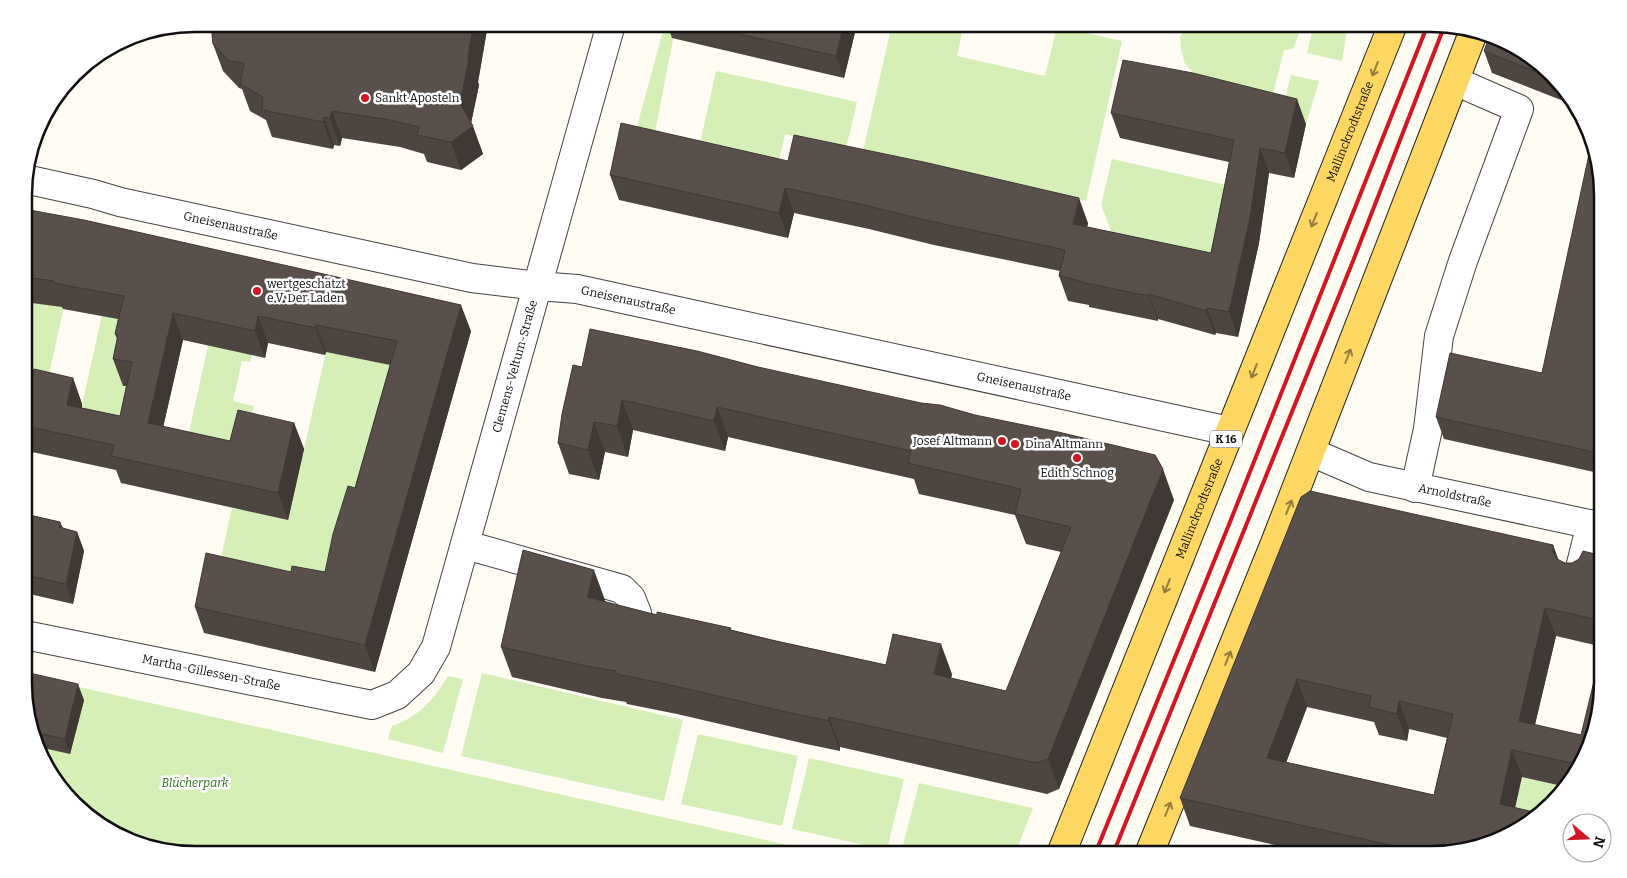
<svg xmlns="http://www.w3.org/2000/svg" width="1627" height="878" viewBox="0 0 1627 878" font-family="Bitter,serif">
	<style>
		.green { fill: #d5efb7 }
		.lines { fill: none; stroke-linecap: round; stroke-linejoin: round }
		.minor-casing { stroke: #434343; stroke-width: 30 }
		.major-casing { stroke: #212121; stroke-width: 30 }
		.minor { stroke: #fff; stroke-width: 28 }
		.major { stroke: #ffd763; stroke-width: 28 }
		.rail { stroke: #d01723; stroke-width: 4 }
		.wall { fill: #4d4540; fill-rule: evenodd }
		.shaded-wall { fill: #3f3834 }
		.building { fill: #5a504b; stroke: #3f3834; fill-rule: evenodd }
		.oneway { stroke: #937d3e }
		.poi-dot { fill: #d01723; stroke: #fff; stroke-width: 2 }
		.labels { text-anchor: middle; dominant-baseline: central; stroke-width: 5; stroke-linejoin: round; paint-order: stroke }
		.shield { fill: #fff; stroke: #585858; stroke-width: 1 }
		.shield-label { font-size: 11px; font-weight: bold; fill: #101010 }
		.poi-label { font-size: 12px; fill: #101010; stroke: #fff; text-anchor: start }
		.street-label { font-size: 12px; fill: #101010; stroke: #fff }
		.park-label { font-size: 12px; font-style: italic; fill: #2b7018; stroke: #fff }
		.rim { fill: none; stroke: #101010; stroke-width: 2.5 }
	</style>
	<rect width="100%" height="100%" fill="#fffcf3"/>
	<path class="green" d="M665,24h11l-25,129 -20,-5z
		M892,24h72l-7,32 88,20 12,-50 65,15 -36,160 -223,-50z
		M1188,24h104l4,1 4,6 -7,18 -9,1 -11,44 -76,-17 -12,-13 -4,-14 -1,-13z
		M1323,24h25l-6,37 -35,-8 6,-26 10,2z
		M716,71l141,31 -11,46 -61,-14 -6,27 -79,-18z
		M1291,75l28,6 -13,43 -26,-6z
		M1112,159l115,26 -16,69 -99,-21 -11,-28z
		M24,302l40,5 -39,175z
		M103,311l15,8 11,3 12,67 -11,54 -54,-11z
		M209,341c15,6 28,16 44,9l-3,12 -8,-1 -9,40 21,5 -7,31 -63,18z
		M326,352l80,16 -66,239 -124,-27 16,-72 56,11z
		M482,673l201,47 -19,81 -203,-45z
		M25,675l803,179h-633l-76,-18 -60,-49 -34,-81z
		M448,676l15,3 -20,74 -55,-14 4,-13c27,-9 42,-27 56,-50z
		M698,734l100,22 -16,70 -101,-22z
		M809,758l95,21 -17,71 -95,-21z
		M1522,777l40,9 -35,40 -17,5z
		M919,783l114,25 -18,46 -114,-1z"/>
	<g class="lines">
		<defs>
			<g id="minor">
				<path id="s1" d="M25,179l68,15 27,8 352,76 66,8 39,3 652,142"/>
				<path id="s2" d="M1311,452l58,25 234,50"/>
				<path d="M1415,488l13,-59 11,-93 24,-75 56,-152 -64,-28"/>
				<path d="M466,545l156,44 9,9 6,15"/>
				<path d="M1578,576l13,-52"/>
				<path id="s3" d="M25,635l347,70 25,-10 24,-22 15,-26 175,-623"/>
			</g>
			<g id="major">
				<path id="s4" d="M1061,854l332,-830"/>
				<path d="M1149,854l126,-311 198,-510"/>
			</g>
		</defs>
		<use href="#minor" class="minor-casing"/>
		<use href="#major" class="major-casing"/>
		<use href="#minor" class="minor"/>
		<use href="#major" class="major"/>
		<path class="rail" d="M1095,854l135,-332 198,-498
			M1113,854l240,-593 91,-234"/>
	</g>
	<path class="wall" d="M211,24h277l-10,58 1,3 -8,38 12,31 -22,16 -34,-8 -3,-8 -24,-7 -58,-9 -2,8 -6,-1 -1,4 -61,-12 -6,-17 -16,-9 -8,-22 -3,-1 -16,-17 -10,-27z
		M667,24h190l-13,54 -172,-40z
		M1508,42l61,53 -3,7 -74,-29 -8,-22z
		M1111,113l195,11 -12,54 -25,-5 -10,70 -21,94 -22,-4 -1,2 -57,-16v2l-69,-14v-2l-21,-4 -9,-25 1,-5 -126,-26 -65,-16 -75,-16 -6,25 -169,-38 -9,-25 178,-14 300,62 -1,4 124,26 18,-91 -109,-24z
		M1602,173l1,301 -159,-35 -8,-22 106,-44z
		M24,209l447,122 -96,341 -171,-39 -9,-26 96,-35h34l30,-84 35,-123 -64,-13 -1,3 -57,-12 -3,15 -82,-18 -20,87 67,14 64,-18 10,26 -16,71 -167,-37 -5,-13 -84,-18 -7,-19v-20l48,-35 9,26v4l38,8 6,-30h-3l-10,-27 4,-20 -2,-5 3,-15 -55,-10 -1,-2 -38,-5z
		M573,365l601,135 -115,289 -12,5 -207,-47v4l-34,-7 -129,-30 -50,-10 -1,-2 -24,-4 -90,-21 -11,-30 104,-47 -1,2 53,13 75,15 44,11 110,24 66,9 -1,4 55,13 55,-139 -35,-8 -11,-29 -96,-21 -5,-15 -186,-42 -3,14 -92,-21 -5,27 -23,-5 -6,28 -30,-6 -11,-31z
		M1301,497l252,48 5,15 7,3h7l31,-7v91l-47,-11 -21,89 46,10 4,24 -23,27 -40,-9 -79,77h-128l-125,-28 -10,-28zM1307,707l67,15 5,13 28,6 2,-12 38,9 -13,57 -148,-32z
		M25,514l35,8 3,6 14,4 7,19 -11,53 -48,-11z
		M84,700l-14,54 -27,-6 -18,-42z"/>
	<path class="shaded-wall" d="M473,24h15l-10,58 1,3 -9,43 3,-2 10,28 -22,16 -10,-28 9,-38z
		M844,24h13l-13,54 -8,-22z
		M1561,88l8,7 -3,7z
		M1297,99l9,25 -12,54 -9,-25z
		M332,111l10,27 -2,8 -10,-28z
		M324,117l10,28 -1,4 -10,-27z
		M1260,148l9,25 -10,70 -21,94 -9,-25z
		M785,188l9,25 -6,25 -9,-25z
		M1079,198l9,25 -6,26 -9,-25z
		M1149,294l9,25v2l-9,-25z
		M461,305l10,26 -96,341 -10,-27z
		M1207,308l9,25 -1,2 -9,-24z
		M173,313l10,27 -25,110 -10,-27z
		M258,316l10,27 -3,15 -10,-27z
		M316,325l10,27 -1,3 -9,-27z
		M73,378l9,26 -6,28 -9,-27z
		M622,400l11,30 -5,27 -11,-31z
		M717,407l11,30 -3,14 -11,-30z
		M594,422l11,30 -6,28 -11,-30z
		M294,423l10,26 -16,71 -10,-27z
		M1163,469l11,31 -115,289 -11,-30z
		M60,522l7,19 -8,-14z
		M77,532l7,19 -11,53 -7,-20z
		M1553,545l10,27 -10,-20z
		M594,570l11,30 -7,28 -11,-31z
		M1545,608l11,28 -27,113 -10,-28z
		M941,644l11,30 -7,31 -11,-31z
		M1297,679l10,28 -30,79 -10,-28z
		M78,684l6,16 -14,54 -5,-15z
		M1399,701l10,28 -2,12 -10,-27z
		M829,717l11,30v4l-11,-30z
		M1512,750l10,27 -12,54 -10,-27z"/>
	<path class="building" d="M211,24h262l-5,34h1l-9,46 1,1 12,21 -22,16 -34,-7 2,-8 -29,-7 -58,-9 -2,7 -6,-1 -1,5 -61,-12 1,-13 -23,-13 4,-21 -15,-2 -16,-17z
		M696,24h148l-8,32z
		M1489,37l19,5 39,34 -63,-25z
		M1123,60l70,13 104,26 -12,54 -25,-5 -10,70 -21,94 -22,-4 -1,3 -57,-17v2l-69,-14 1,-1 -22,-5 6,-26 -140,-30 -65,-16 -75,-16 -6,25 -169,-38 11,-52 167,38 6,-26 134,28 151,35 -6,26 138,29 23,-113 -123,-27z
		M1591,145l11,28 1,281 -167,-37 14,-64 92,20z
		M24,209l60,11 377,85 -96,340 -170,-38 11,-54 85,19 1,-6 33,6 8,-38 15,-48 7,2 42,-147 -81,-16v3l-58,-12 -3,15 -82,-18 -25,110 82,18 8,-31 56,13 -16,70 -167,-37 3,-11 -89,-19v-13l9,-44 39,9 -6,27 53,11 12,-54 -19,-3 5,-24 -3,-1 9,-38 -71,-13 1,-2 -30,-4z
		M590,329l107,22 61,16 163,36 19,2 35,10 83,17 97,23 8,14 -115,290 -12,4 -207,-46v4l-34,-7 -129,-30 -50,-10v-3l-25,-4 -90,-20 22,-97 71,20 -7,27 70,18v-3l74,16 -1,2 46,11 110,24 7,-31 48,10 -7,30 72,17 65,-164 -56,-13 6,-25 -113,-26 3,-12 -194,-44 -3,14 -92,-21 -5,26 -23,-4 -6,28 -30,-7 4,-29 11,-49 9,2z
		M1310,491l243,54v7l4,7 8,4h7l7,-4 4,-8 20,5v65l-58,-13 -26,113 62,14 14,-58 8,1v5l-18,76 -4,6 -69,-15 -12,54 38,9 -11,13 -84,28h-13l-250,-56 121,-301zM1297,679l74,17 -2,11 28,7 2,-13 54,13 -19,81 -167,-37z
		M25,514l35,8 -1,5 18,5 -11,52 -41,-9z
		M25,672l53,12 -13,55 -28,-6 -12,-27z"/>
	<defs><path id="oneway-shaft" d="M-6 0H5M1.5-3L5.5 0L1.5 3" fill="none" stroke-width="1.6" stroke-linecap="round" stroke-linejoin="round" transform="scale(1.25)"/></defs>
	<g class="oneway">
		<use href="#oneway-shaft" transform="translate(1375 69) rotate(112)"/>
		<use href="#oneway-shaft" transform="translate(1314 220) rotate(112)"/>
		<use href="#oneway-shaft" transform="translate(1348 356) rotate(-69)"/>
		<use href="#oneway-shaft" transform="translate(1254 371) rotate(112)"/>
		<use href="#oneway-shaft" transform="translate(1289 507) rotate(-68)"/>
		<use href="#oneway-shaft" transform="translate(1167 586) rotate(112)"/>
		<use href="#oneway-shaft" transform="translate(1228 658) rotate(-68)"/>
		<use href="#oneway-shaft" transform="translate(1168 809) rotate(-68)"/>
	</g>
	<g class="poi-dot">
		<circle cx="365" cy="98" r="5"/>
		<circle cx="257" cy="291" r="5"/>
		<circle cx="1002" cy="441" r="5"/>
		<circle cx="1015" cy="444" r="5"/>
		<circle cx="1077" cy="458" r="5"/>
	</g>
	<g class="labels">
		<rect class="shield" x="1210" y="430.5" width="32" height="17" rx="4"/>
		<g class="shield-label">
			<text x="1226" y="439">K 16</text>
		</g>
		<g class="poi-label">
			<text x="375" y="98">Sankt Aposteln</text>
			<text x="267" y="284">wertgeschätzt<tspan x="267" dy="14">e.V. Der Laden</tspan></text>
			<text x="992" y="441" text-anchor="end">Josef Altmann</text>
			<text x="1025" y="444">Dina Altmann</text>
			<text x="1077" y="473" text-anchor="middle">Edith Schnog</text>
		</g>
		<g class="street-label">
			<text stroke="none"><textPath href="#s4" startOffset="778">Mallinckrodtstraße</textPath></text>
			<text stroke="none"><textPath href="#s1" startOffset="211">Gneisenaustraße</textPath></text>
			<text stroke="none"><textPath href="#s1" startOffset="616">Gneisenaustraße</textPath></text>
			<text stroke="none"><textPath href="#s3" startOffset="735">Clemens-Veltum-Straße</textPath></text>
			<text stroke="none"><textPath href="#s1" startOffset="1021">Gneisenaustraße</textPath></text>
			<text stroke="none"><textPath href="#s2" startOffset="151">Arnoldstraße</textPath></text>
			<text stroke="none"><textPath href="#s4" startOffset="372">Mallinckrodtstraße</textPath></text>
			<text stroke="none"><textPath href="#s3" startOffset="190">Martha-Gillessen-Straße</textPath></text>
		</g>
		<g class="park-label">
			<text x="195" y="783">Blücherpark</text>
		</g>
	</g>
	<path d="M0 0H1627V878H0ZM195 32H1431A163 163 0 0 1 1594 195V683A163 163 0 0 1 1431 846H195A163 163 0 0 1 32 683V195A163 163 0 0 1 195 32Z" fill="#fff" fill-rule="evenodd"/>
	<path class="rim" d="M195 32H1431A163 163 0 0 1 1594 195V683A163 163 0 0 1 1431 846H195A163 163 0 0 1 32 683V195A163 163 0 0 1 195 32Z"/>
	<g transform="translate(1587 838) rotate(109)"><circle r="24" fill="#ffffff" stroke="#9f9f9f"/>
	<path d="M0-4L9 19L0 12L-9 19Z" fill="#d01723"/>
	<text y="-8" font-size="14" font-weight="bold" text-anchor="middle" fill="#101010">N</text>
	</g>
</svg>
